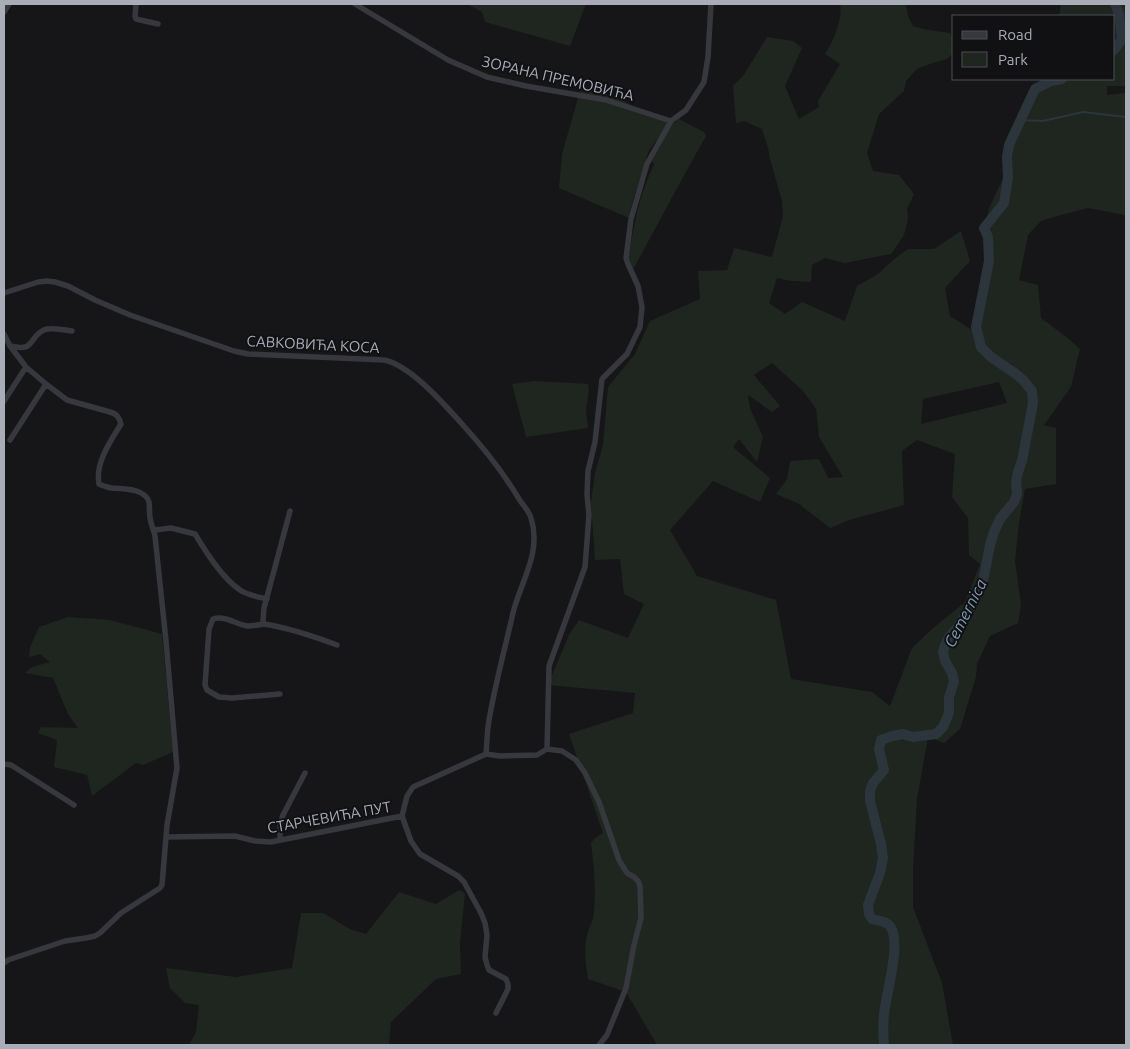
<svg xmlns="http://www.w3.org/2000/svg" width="1130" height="1049" viewBox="0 0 1130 1049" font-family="Ubuntu,sans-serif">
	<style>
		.green { fill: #1e261f; fill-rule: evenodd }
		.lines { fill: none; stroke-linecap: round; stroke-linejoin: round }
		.stream { stroke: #2c353c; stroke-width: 2 }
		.river { stroke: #2c353c; stroke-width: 10 }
		.street { stroke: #37383d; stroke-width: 5.5 }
		.labels { text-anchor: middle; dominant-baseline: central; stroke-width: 4; stroke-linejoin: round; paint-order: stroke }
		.street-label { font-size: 15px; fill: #a8adb8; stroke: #111113 }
		.water-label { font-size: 16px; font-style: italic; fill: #7f9bb3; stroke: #111113 }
	</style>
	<rect width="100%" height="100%" fill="#161618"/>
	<path class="green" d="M467,4h119l-16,42 -85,-24 -3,-10z
		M840,4h66l2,12 5,10c11,4 25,5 37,7l3,6 1,13 -7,7 -17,5 -13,5 -11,12 -2,10 -25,23 -12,39 6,18 26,4 15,19 -7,15 1,10 -4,16 -13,19 -46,9 -20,-5 -13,7 -1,17 -20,-1 -14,-3 -8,25 16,11 17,-12 43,19 12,-35 21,-12 15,-14 15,-11h26l27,-18 9,30 -25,27 5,28 24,15 3,-28 10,-50 -2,-27 4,-18 20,-42 2,-25 28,-50 4,-12h71v-63h-55l2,-12h65v82h-19v9l19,-2v120l-1,2 -37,-7 -31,8 -16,5 -13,14 -9,45 19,5 3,33 28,21 11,10 -9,38 -27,38 12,3v56l-31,5 -6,34 -4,38 6,43 -3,19 -28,13 -13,28 -1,13 -16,52 -16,14 -16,-6 -11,62 -4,70v38l29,76 11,62h-296l-31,-53 -38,-13c-2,-13 -4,-26 -2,-39 1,-8 5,-15 7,-22 4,-25 1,-50 -2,-75l4,-5 8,-5 -34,-99 64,-21 2,-20 -87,-8 21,-50 10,-15 49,18 16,-34 -20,-10 -4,-35 -25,1 -4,-57 4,-30 8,-28 5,-58 27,-33 15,-33 50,-22 -2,-28 29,-1 7,-22 38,9 11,-41 -1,-15 -12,-42 -2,-11 -6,-19 -18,-8 -8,2 -3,-37 10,-10 24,-39 26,4 9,7 -17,38 14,33 20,-12 -1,-6 22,-37 -15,-10c8,-12 18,-36 15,-50zM772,363l31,28 13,18 3,28 24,40 -15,1 -9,-19 -29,2 -3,18 -11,15 23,10 31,24 19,-8 55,-15 -2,-54 15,-11 38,14 -3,43 16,21 1,37 11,9 -15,38 -33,27 -20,19 -22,58 -18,-14 -81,-13 -15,-79 -79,-24 -27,-46 43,-49 47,21 10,-24 -37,-31 6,-8 18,23 6,-25 -13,-29 -2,-13 24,17 8,-6 -26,-31zM999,382l8,21 -86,21 2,-25z
		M580,91l13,1 29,8 22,12 31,11 4,-4 25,13 2,4 -30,54 -42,78 -3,-1 -4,-9c4,-12 5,-24 8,-36 4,-20 10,-39 19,-57l-2,-4 14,-29 -11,10 -6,8 -18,57 -2,11 -70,-30 3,-34z
		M535,381l55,3 -2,1 1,5 -3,20 2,18 -62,9 -14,-53z
		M68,617l42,3 52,14 11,118 -30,13 -7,-2 -44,33 -5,-21 -33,-8 3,-27 -19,-7 3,-6 37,1 -10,-14 -15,-36 -28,-5 7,-6 18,-5 -10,-8 -11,3 1,-10 9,-20z
		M459,890l6,3 -5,50 1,31 -25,5 -45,43 -2,23h-200l7,-13 3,-27 -14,-2 -15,-15 -4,-20 70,9 56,-9 9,-55h22l27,16 16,5 33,-42 37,12z"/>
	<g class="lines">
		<path class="stream" d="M1021,120l22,1 40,-9 43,5"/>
		<path class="river" d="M1114,50l8,-11 -3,-25 -4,-10
			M884,1045c-1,-10 -1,-20 0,-31 2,-20 18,-72 6,-88 -4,-5 -12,-5 -18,-7l-3,-5 -1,-9 12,-32 3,-15 -2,-14 -11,-43v-10l3,-8 11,-13 -5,-21 2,-9 11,-4 11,-2 10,3 23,-3 7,-7 6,-14v-16l5,-15 -2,-9 -7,-12 -2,-9 2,-7 4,-8 8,-9 16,-25 10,-22 7,-36 4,-13 6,-13 14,-17 3,-8 -1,-12 2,-10 4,-11 11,-58 -1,-12 -9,-11 -7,-6 -25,-17 -10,-10 -5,-20 13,-66 -1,-24 -4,-9 20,-25 4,-26 -1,-20 2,-12 26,-56 16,-8 11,-2"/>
		<path class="street" d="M136,4l-1,12 1,3 22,5
			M355,4l93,56 39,17 39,9 80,14 65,21
			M4,12l5,-8
			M4,293l34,-11 9,-1 8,1 13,4 27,14 35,15 104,36 14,3 136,6c26,5 60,44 78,64 21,23 41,48 57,75 4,6 10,12 12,19 11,34 -10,63 -18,95 -8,35 -18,72 -24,107 -2,11 -2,23 -3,34
			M4,334l6,12 16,21 20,17 21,16 43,12c7,2 9,5 11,12 -11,18 -26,39 -22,60 4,2 8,3 12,4 11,1 34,0 38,14 1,5 0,11 1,16 1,7 4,12 5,18l11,105 11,127 -10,57 -5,60 -2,3 -39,25 -21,20 -5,3 -9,2 -21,3 -57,19 -4,3
			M10,346c27,6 17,-8 34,-16 6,-3 21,0 28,1
			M4,401l22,-34
			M10,440l36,-56
			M155,530l16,-2 24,6c11,18 27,44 45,56 7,5 19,7 27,9
			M264,624c26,4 49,12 73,21
			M280,694l-48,4 -13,-1 -12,-7 -2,-5 4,-56 4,-10c12,-4 22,5 34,7 5,0 11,-1 17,-2l-1,-3 1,-13 26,-97
			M486,754l14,2 37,-1 10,-6
			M4,764l7,1 63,40
			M402,816l9,25 9,13 38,22 6,6 17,31 4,10 2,12 -2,22 2,8 2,5 17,9 2,5v5l-12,24
			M402,816l5,-20 6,-9 73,-33
			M166,837l69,-1 20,5 16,1 131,-26
			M280,840v-15l3,-10 22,-42
			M599,1045l8,-10 19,-47 8,-43 7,-27 -1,-32 -2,-5 -4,-4 -7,-4 -8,-13 -20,-58 -14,-29 -9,-13 -14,-9 -15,-2 2,-83 36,-99 4,-52 -2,-21 1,-23 7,-29 7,-63 25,-25 13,-27 2,-20 -4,-21 -10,-22 -2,-6 5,-39 16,-55 24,-43 15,-11 18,-28 4,-25 3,-53"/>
	</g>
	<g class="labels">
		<g class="street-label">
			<text transform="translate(558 78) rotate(13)">ЗОРАНА ПРЕМОВИЋА</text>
			<text transform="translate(313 344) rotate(3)">САВКОВИЋА КОСА</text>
			<text transform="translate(329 817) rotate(-10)">СТАРЧЕВИЋА ПУТ</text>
		</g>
		<g class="water-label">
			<text transform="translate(965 613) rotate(-63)">Cemernica</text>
		</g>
	</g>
	<rect width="1130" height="1049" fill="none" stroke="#a8adb8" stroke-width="10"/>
	<rect x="952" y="15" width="162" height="65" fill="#111113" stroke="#4d4f55"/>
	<rect x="962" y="31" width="25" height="8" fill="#37383d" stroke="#4d4f55"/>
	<text x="998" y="40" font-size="15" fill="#a8adb8">Road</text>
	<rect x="962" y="52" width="25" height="15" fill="#1e261f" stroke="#4d4f55"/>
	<text x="998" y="65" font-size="15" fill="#a8adb8">Park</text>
</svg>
